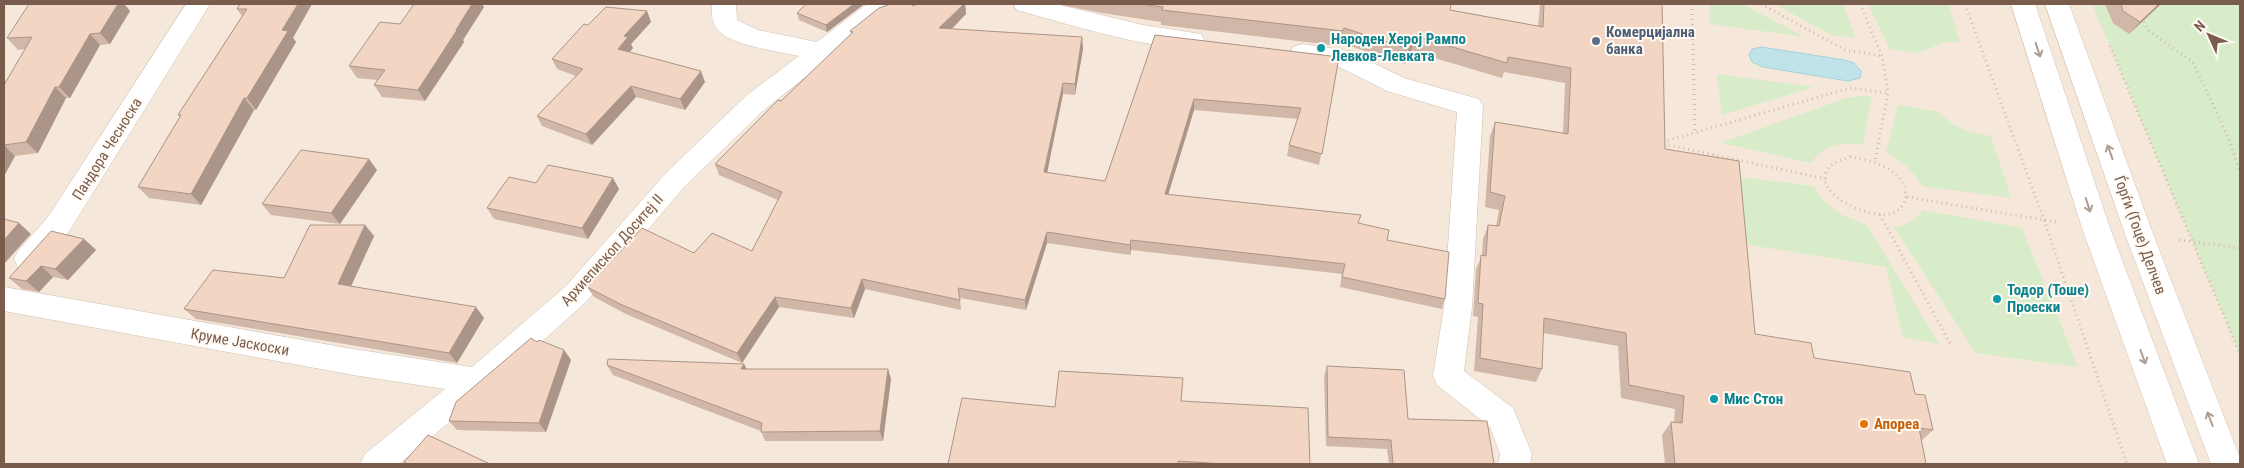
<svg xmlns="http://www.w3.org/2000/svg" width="2244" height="468" viewBox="0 0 2244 468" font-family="'Roboto Condensed',sans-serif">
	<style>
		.residential { fill: #f5e8da }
		.green { fill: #d8ecc9 }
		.water { fill: #bfe3e8; stroke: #a5d3da }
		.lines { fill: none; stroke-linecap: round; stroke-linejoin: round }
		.street-casing { stroke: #d1beb0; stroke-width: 1 }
		.secondary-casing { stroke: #d6c0b0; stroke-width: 1 }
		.path { stroke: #d9b8a5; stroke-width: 3; stroke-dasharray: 1 4; stroke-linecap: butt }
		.street { fill: #fff; fill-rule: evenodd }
		.secondary { fill: #fff; fill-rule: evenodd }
		.wall { fill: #d1b7a8 }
		.shaded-wall { fill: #aa9588 }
		.building { fill: #f3d5c3; stroke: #aa9588 }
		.oneway { stroke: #af9d94 }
		.service-dot { fill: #5c6f8a; stroke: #fffaf3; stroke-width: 2 }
		.culture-dot { fill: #0f9aa8; stroke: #fffaf3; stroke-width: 2 }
		.food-dot { fill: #e8710a; stroke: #fffaf3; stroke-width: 2 }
		.labels { text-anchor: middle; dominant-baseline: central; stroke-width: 4; stroke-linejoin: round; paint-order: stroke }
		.service-label { font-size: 15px; font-weight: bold; fill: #4e5e75; stroke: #fffaf3; text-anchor: start }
		.culture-label { font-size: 15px; font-weight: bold; fill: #0d838f; stroke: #fffaf3; text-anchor: start }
		.street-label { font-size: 15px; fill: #7a5c4d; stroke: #fffaf3 }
		.food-label { font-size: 15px; font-weight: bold; fill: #c56008; stroke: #fffaf3; text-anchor: start }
	</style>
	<rect width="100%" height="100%" fill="#fdf6ec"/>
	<path class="residential" d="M4,4h2236v460h-2236z"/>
	<path class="green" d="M1710,4h32l63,33 -95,-13z
		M1775,4h68l13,34 -25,-3z
		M1868,4h80l12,38h-16l-25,11 -29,-4z
		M2092,4h148v350z
		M1717,74l97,13 -92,28z
		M1872,96l-9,49c-23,-3 -37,-2 -52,18l-90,-20 128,-46z
		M1898,105l38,6 17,13 16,8 22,4 20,62 -89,-12c-9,-15 -20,-25 -36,-34z
		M1731,176l82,10 10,14 9,8 10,7 25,10 72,119 -36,-7 -17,-70 -149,-24z
		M1923,210l99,18 56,139 -102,-14 -82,-125c13,-4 21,-7 29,-18z"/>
	<path class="water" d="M1761,47l84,13 9,3 7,8 -1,7 -12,3 -85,-14 -11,-5 -3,-7 3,-6z"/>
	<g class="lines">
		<defs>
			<path id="street" d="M186,4h24l-142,229 -30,34 -10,3 -10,-3 -4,-8 4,-8 30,-34z
				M712,4h24l1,16 21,10 59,12 47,-36 6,-2h36l-4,6 -22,8 -115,91 -80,77 -99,116 -98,88 -89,74h-39l5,-10 80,-65 -92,-14 -349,-64v-24l349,62 119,18 94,-81 101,-114 80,-77 52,-39c-19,-4 -65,-11 -78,-23 -9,-8 -10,-19 -9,-29z
				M1013,4h43l87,21 58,9 3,6 -3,6c-33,10 -147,-26 -184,-36z
				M1302,44l47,7 55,27 75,21 4,7 -11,201 -8,64 49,37 19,46 -2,10h-32l2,-10 -10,-27 -53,-42 -4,-9 11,-69 13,-195 -70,-21 -52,-26 -42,-6 -3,-6 3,-6z"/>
			<path id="secondary" d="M2011,4h24l75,224 89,236h-32l-85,-236z
				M2045,4h24l84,230 87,224v6h-29l-86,-230z"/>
		</defs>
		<use href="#street" class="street-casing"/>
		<use href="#secondary" class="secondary-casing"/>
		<path class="path" d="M1692,4l3,129
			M1761,4l84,46 37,6
			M1860,4l22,52 6,37 -13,68
			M1965,4l79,216 83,244
			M2142,17l6,13 45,32 35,75 12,35
			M2110,46l130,308
			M1850,157c20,2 61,14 55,42 -1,7 -8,13 -15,15 -20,5 -77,-19 -63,-44 5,-8 15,-10 23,-13z
			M1826,179l-167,-36 191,-55 38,5
			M1907,197l150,25
			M1880,215l72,132
			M2179,240l61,8"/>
		<use href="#street" class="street"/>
		<use href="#secondary" class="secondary"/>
	</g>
	<path class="wall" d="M240,4l53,34 3,4 -40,68h-2l-53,95 -52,-7 -11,-11 42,-70 -2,-2 64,-99 -5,-7z
		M806,4h63l-6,1 -36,27 -28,-12 -2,-7z
		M916,4h49l1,10 -15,15 131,8 1,12 -8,46 -12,-1 -16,79 58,8 50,-146 184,22 -20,108 -32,-9 2,-11 9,-26 -104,-9 -26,85 191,28 28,17 58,59 -3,10 -102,-22 2,-13 -211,-24 -1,5 -83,-12 -21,67 -66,-12 1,12 -96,-21 -11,29 -75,-11 -37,56 -116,-49 -32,-17 -7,-10 107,-34 58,-2 26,-51 -59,-25 -4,-11 136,-129 -1,-4 64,-25z
		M1056,4h395l-1,6 88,16 2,-22h122l3,145 90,185 59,24 101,36 18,36 -12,11 5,23h-261l-3,-29 9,-13h3l1,-13 -54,-11 -3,-52 -75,-13 -1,36 -6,13 -62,-11 4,-54 -5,-1 3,-47 6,-14 1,-16 5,-14 8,1 3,-16 -14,-3 5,-71 5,-14 68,11 2,-50 -61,-11 -2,6 -91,-27 -6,13 -64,-21 -1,3 -179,-21v-3l-59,-9z
		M2105,4h56l-32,30 -16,-11z
		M125,5l5,6 -20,33 -10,1 -30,53h-4l-28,55 -23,3 -11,20v-91l21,-36 -7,1 -11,-12z
		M484,7l-21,33 1,2 -39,59 -43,-4 -8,-12 4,-5 -21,-2 -8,-12 51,-42z
		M647,11l4,11 -20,22 2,4 -3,4 75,30 -20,28 -49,-13 -44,48 -50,-19 -5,-10 39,-40 -19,-7 -5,-10 36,-34z
		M377,170l-37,54 -69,-9 -9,-11z
		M536,183l83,6 -31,50 -94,-20 -7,-11z
		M365,225l9,11 -23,50 133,32 -27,45 -261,-44 -12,-10 100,-31z
		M84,239l12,11 -28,30 -15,-3 -14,15 -17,-3 -13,-11z
		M537,342l27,8 7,10 -25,72 -89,-2 -8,-9z
		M744,364l3,5 144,10 -8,62h-118l-4,-10 -148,-56 -6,-10z
		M1327,366l81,53 86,45h-105l-2,-15 -61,-3 -2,-70z
		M1181,401l129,63h-362l107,-57z"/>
	<path class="shaded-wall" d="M114,4h11v1l5,6 -20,33 -10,-11z
		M298,4h14l-19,34 3,4 -40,68 -9,-12 35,-68z
		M472,4h10l2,3 -21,33 1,2 -39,59 -7,-11z
		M854,4h9v1l-36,27 -1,-7z
		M964,4h1l1,10 -25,26 -2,-12z
		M2159,4h2l-32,30 11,-12z
		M647,11l4,11 -20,22 2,4 -10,12 -5,-11 6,-13z
		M90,34l10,11 -30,53 -11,-11z
		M1415,36l-4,15 -6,13 4,-15z
		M1082,37l1,12 -8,46v-11z
		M701,71l4,11 -20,28 -5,-11z
		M1063,83v11l-18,89 -1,-11z
		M631,86l5,11 -44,48 -6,-11z
		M55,87l11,11 -28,55 -12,-11z
		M244,98l10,12 -53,95 -10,-11z
		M1194,99v11l-29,95v-11z
		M4,145l11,11 -11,20z
		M369,159l8,11 -37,54 -9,-11z
		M613,178l6,11 -31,50 -6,-11z
		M19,223l12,11 -27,30v-24z
		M365,225l9,11 -27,59 -9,-11z
		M1047,232v11l-21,67 -1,-10z
		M84,239l12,11 -28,30 -13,-11z
		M1131,240v10l-1,5v-10z
		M41,266l12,11 -14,15 -13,-11z
		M862,279l3,10 -11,29 -3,-10z
		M775,297l4,10 -37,56 -5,-10z
		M476,307l8,11 -27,45 -8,-10z
		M564,350l7,10 -25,72 -7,-9z
		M744,364l5,10 -8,-5z
		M888,369l3,10 -8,62 -3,-10z"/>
	<path class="building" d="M29,4h89l-18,29 -10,1 -31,53h-4l-29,55 -22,3v-60l28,-48 -25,1z
		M240,4h58l-16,26 6,1 -41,67h-3l-53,96 -53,-7 43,-72h-3l69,-106h-10z
		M414,4h58l-16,26h1l-39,60 -44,-5 11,-15 -36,-4 31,-44 20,2z
		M806,4h48l-28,21 -29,-12z
		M891,4h19l4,2 2,-2h48l-25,24 143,9 -7,47 -12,-1 -19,89 61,9 50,-146 184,22 -17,97 -33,-9 12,-37 -107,-9 -29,95 196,21 -3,8 31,7 -2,10 62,12 -4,47 -103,-22 3,-13 -214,-24 -1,5 -83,-13 -22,68 -67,-12 2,12 -98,-21 -11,29 -76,-11 -38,56 -117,-49 -33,-17 55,-59 52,25 18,-20 40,18 30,-59 -67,-28 63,-64 3,1 72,-69 -3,-1 29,-23z
		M1141,4h310l-1,6 93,17 1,-23h118l3,145 74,12 16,173 56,9 3,15 96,14 5,22 10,1 8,35 -14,-2 7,36h-251l-4,-42 11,1 2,-27 -55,-11 -3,-52 -82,-15 -2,51 -62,-11 3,-54 -5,-1 3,-48 5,1 2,-31 11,1 6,-30 -15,-4 5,-70 73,12 3,-66 -63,-11 -1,6 -92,-27 -6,13 -65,-21 -1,3 -181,-21 1,-3z
		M2121,4h38l-19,18 -17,-11z
		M606,7l41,4 -23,25 4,1 -10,12 83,22 -21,28 -49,-13 -45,48 -49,-18 46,-47 -31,-10 32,-35 4,1z
		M301,150l68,9 -38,54 -69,-9z
		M548,165l65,13 -31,50 -95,-20 22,-31 27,6z
		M4,219l15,4 -15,17z
		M310,225h55l-27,59 138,23 -27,46 -265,-44 29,-39 71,8z
		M51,231l33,8 -29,30 -14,-3 -15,15 -17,-3z
		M531,338l6,4 2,-2 25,10 -25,73 -90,-2 7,-19z
		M608,359l136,5 -3,5h147l-8,62 -119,1 1,-9 -155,-58z
		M1327,366l77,4 4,49 79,2 7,43h-101l-2,-24 -63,-3z
		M1059,371l124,7 -2,23 127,7 2,56h-85l-47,-3v3h-230l14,-66 93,9z
		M428,435l62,29h-82l-4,-2z"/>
	<defs><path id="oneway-shaft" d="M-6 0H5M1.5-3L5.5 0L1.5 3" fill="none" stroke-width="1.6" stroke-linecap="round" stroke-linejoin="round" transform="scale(1.25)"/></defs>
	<g class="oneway">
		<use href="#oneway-shaft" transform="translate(2038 50) rotate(72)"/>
		<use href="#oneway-shaft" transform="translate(2110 152) rotate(-110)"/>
		<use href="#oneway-shaft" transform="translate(2088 205) rotate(72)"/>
		<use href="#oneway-shaft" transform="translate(2143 357) rotate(70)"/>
		<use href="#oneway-shaft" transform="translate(2210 419) rotate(-111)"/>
	</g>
	<circle class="service-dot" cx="1596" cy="41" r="5"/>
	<g class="culture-dot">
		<circle cx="1321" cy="48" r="5"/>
		<circle cx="1997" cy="299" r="5"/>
		<circle cx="1714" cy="399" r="5"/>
	</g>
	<circle class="food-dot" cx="1864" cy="424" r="5"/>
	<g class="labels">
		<g class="service-label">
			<text x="1606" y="32">Комерцијална<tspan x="1606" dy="17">банка</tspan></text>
		</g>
		<g class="culture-label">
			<text x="1331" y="39">Народен Херој Рампо<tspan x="1331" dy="17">Левков-Левката</tspan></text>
			<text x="2007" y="290">Тодор (Тоше)<tspan x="2007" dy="17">Проески</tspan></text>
			<text x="1724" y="399">Мис Стон</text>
		</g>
		<g class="street-label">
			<text transform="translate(107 149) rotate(-58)">Пандора Чесноска</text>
			<text transform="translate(2140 235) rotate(70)">Ѓорѓи (Гоце) Делчев</text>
			<text transform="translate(612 250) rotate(-48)">Архиепископ Доситеј II</text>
			<text transform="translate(240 342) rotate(10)">Круме Јаскоски</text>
		</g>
		<g class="food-label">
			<text x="1874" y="424">Апореа</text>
		</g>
	</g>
	<rect width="2244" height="468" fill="none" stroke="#7a5c4d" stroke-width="10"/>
	<g transform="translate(2209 35) rotate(314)" stroke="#fffaf3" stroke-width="4" paint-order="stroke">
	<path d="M0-4L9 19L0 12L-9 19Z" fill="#7a5c4d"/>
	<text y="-8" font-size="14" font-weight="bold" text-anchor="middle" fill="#7a5c4d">N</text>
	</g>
</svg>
